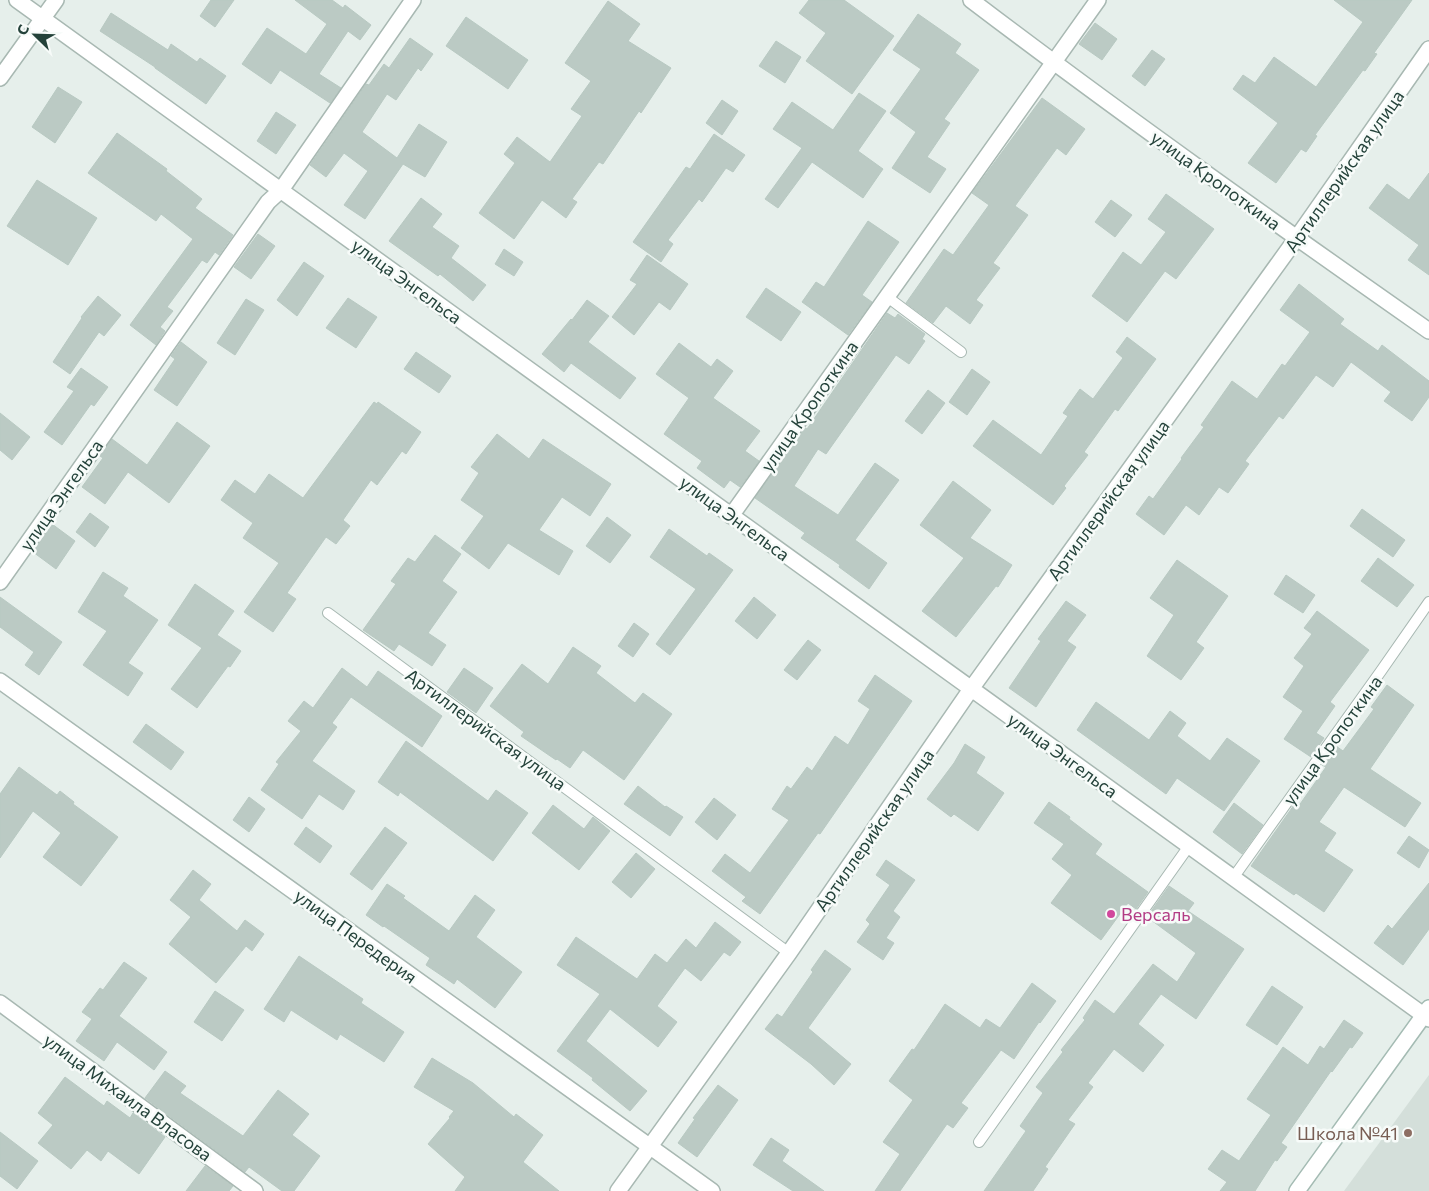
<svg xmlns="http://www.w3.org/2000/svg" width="1429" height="1191" viewBox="0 0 1429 1191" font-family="Commissioner,sans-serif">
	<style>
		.built { fill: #d4dfda }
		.building { fill: #bbcac4; stroke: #b8c9c2 }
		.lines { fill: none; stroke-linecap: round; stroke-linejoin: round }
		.lane-casing { stroke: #a8b8b2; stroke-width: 12 }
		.street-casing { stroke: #a8b8b2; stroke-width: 18 }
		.secondary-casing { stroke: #a4bbb3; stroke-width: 18 }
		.lane { stroke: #fff; stroke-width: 10 }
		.street { stroke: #fff; stroke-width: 15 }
		.secondary { stroke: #fff; stroke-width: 15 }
		.hotel-dot { fill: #d1479c; stroke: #f7fbf9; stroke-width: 2 }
		.education-dot { fill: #8d6e63; stroke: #f7fbf9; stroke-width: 2 }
		.labels { text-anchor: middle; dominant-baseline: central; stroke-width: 5; stroke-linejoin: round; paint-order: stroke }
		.street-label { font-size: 18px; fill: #24423a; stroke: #f7fbf9 }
		.hotel-label { font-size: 18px; fill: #b23c85; stroke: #f7fbf9; text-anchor: start }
		.education-label { font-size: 18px; fill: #785e54; stroke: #f7fbf9; text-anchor: end }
	</style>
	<rect width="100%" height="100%" fill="#e6efeb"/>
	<path class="built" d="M1429,1075v116h-85z"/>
	<path class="building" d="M211,0h23l-19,27 -15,-11z
		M295,0h37l11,8 2,-3 26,20 -11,15 -12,-9 -29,43 22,14 -11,15 -50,-33 -9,14 -29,-20 25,-36 39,26 21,-30z
		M809,0h35l50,36 -42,58 -46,-33 20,-28 -27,-20z
		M1334,0h78l-38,53 3,1 -12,17 -2,-1 -48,65 2,1 -11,16 -5,-3 -25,34 -28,-20 30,-40 -45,-34 10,-14 12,8 19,-26 42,30 47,-65z
		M608,1l32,23 -12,17 43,27 -30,45 -2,-2 -36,53 -4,-2 -27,37 5,3 -11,16 -24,-18 -28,39 -35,-26 36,-50 -11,-9 13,-17 33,25 32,-46 -11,-7 20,-28 -26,-18z
		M111,13l57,37 3,-6 26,18 3,-4 26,18 -20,28 -51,-36v-1l-55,-36z
		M918,14l43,30 -6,9 24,17 -35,49 6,4 -23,34 19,12 -16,24 -38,-25 24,-36 -26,-19 31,-44 -28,-19z
		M466,17l62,43 -20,29 -62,-43z
		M1095,23l22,16 -15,21 -23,-16z
		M410,38l23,16 -12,17 -3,-3 -22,32 -9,-6 -25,38 35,26 22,-34 28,18 -22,35 -22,-13 -38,55 -21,-14 24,-34 -24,-18 -18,24 -16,-12 56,-81 3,1 15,-21 5,4z
		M776,41l25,16 -16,26 -26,-17z
		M1152,50l13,9 -20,27 -13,-10z
		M58,87l24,15 -27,41 -23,-16z
		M859,93l27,18 -28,40 25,18 -20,29 -51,-36 -34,46 -13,-9 37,-51 -29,-19 19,-27 41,28z
		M1042,98l43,31 -19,26 -9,-7 -42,58 13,9 -35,48 7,5 -24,32 7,5 -13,19 -24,-18 -13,17 -27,-20 38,-54 9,6 36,-50 -17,-12z
		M722,100l16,11 -16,24 -16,-12z
		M276,112l20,13 -20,29 -19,-13z
		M117,133l50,36 -1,2 36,28 -7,9 38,27 -14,20 -4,-3 -8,11 -5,-3 -35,47 6,4 -13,16 5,4 -9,14 -26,-20 63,-86 -32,-25 -5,7 -68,-48z
		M714,134l31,21 -12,17 -7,-4 -24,34 -3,-3 -31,41 5,4 -12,18 -28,-20 53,-75 4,2z
		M1429,173v102l-21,-15 11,-15 -50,-37 18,-24 22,16z
		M37,180l60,38 -29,47 -61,-39z
		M1166,194l48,35 -38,50 -11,-8 -38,51 -35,-26 31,-44 18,13 25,-33 -18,-13z
		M421,198l21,16 -10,13 27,19 -8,12 35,27 -13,16 -33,-27 -2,2 -49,-35z
		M1111,200l21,15 -17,22 -20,-15z
		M868,221l31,21 -37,53 10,7 -24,33 -46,-33 14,-20 8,5z
		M258,234l17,12 -24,33 -17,-12z
		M504,249l19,13 -9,14 -19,-12z
		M647,255l41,29 -18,26 -11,-8 -25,33 -22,-18 25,-33 -7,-4z
		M304,262l20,14 -27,40 -20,-16z
		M1299,284l45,35 -4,5 38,27 4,-6 47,36v16l-17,24 -28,-20 7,-9 -40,-30 -18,25 -17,-12 -33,44 -4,-3 -34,45 4,3 -21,29 -9,-6 -20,28 -13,-10 -22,30 -28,-21 13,-18 4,3 29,-40 -1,-1 23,-31 -3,-2 31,-44 25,18 25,-35 3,2 25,-34 -30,-22z
		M766,288l35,24 -20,29 -35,-24z
		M98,296l23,19 -17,21 -5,-4 -29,42 -17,-12 29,-44 -1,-1z
		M348,298l29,19 -21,31 -30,-20z
		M246,299l18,11 -29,45 -18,-12z
		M587,300l22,16 -21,26 48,36 -16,21 -49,-36 -7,9 -22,-18 29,-35 1,1z
		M887,313l8,5 3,-4 27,20 -3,5 3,2 -16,23 -13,-9 -70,99 -8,-5 -24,37 44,29 37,-52 24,17 -44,60 32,23 -18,26 -30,-22 1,-2 -39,-27 4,-5 -50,-35 50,-70 2,1z
		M1127,337l29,22 -38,52 -3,-2 -31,43 4,3 -24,31 2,2 -13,17 -80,-59 20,-26 48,35 27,-39 -5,-3 17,-24 13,10 30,-41 -7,-6z
		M181,342l26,20 -30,44 -23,-16 21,-31 -4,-3z
		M679,343l32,24 6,-8 16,12 -20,27 47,33 -15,20 14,10 -19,26 -10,-7 -6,8 -27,-20 5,-7 -38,-27 25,-36 -33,-24z
		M416,352l35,24 -12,17 -35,-24z
		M81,368l27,19 -14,19 -3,-2 -29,41 -18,-13 30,-41 -7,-4z
		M972,369l18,13 -23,33 -18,-13z
		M928,390l17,13 -23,31 -17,-13z
		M374,402l3,2 1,-2 43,30 -15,22 -4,-3 -25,34 -6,-5 -28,40 7,6 -14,18 -10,-7 -39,56 9,6 -23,33 -29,-20 35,-49 -36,-25 10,-15 -32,-23 14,-20 20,14 14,-20 34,24z
		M0,413l30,24 -18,23 -12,-10z
		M177,422l33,24 -41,57 -41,-31 -23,32 -23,-17 21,-29 -3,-2 12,-17 35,26z
		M497,434l32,25 14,-20 68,45 -21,32 -28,-19 -23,33 34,21 -14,24 -51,-32 -19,26 -28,-21 23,-32 -23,-16 18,-27 -8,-6z
		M953,481l38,29 -21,28 42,27 -14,22 -2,-1 -40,51 -34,-26 42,-53 -44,-33z
		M1362,509l43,31 -12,17 -43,-31z
		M90,513l19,14 -14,20 -19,-15z
		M607,517l24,18 -21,28 -24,-17z
		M52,524l23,17 -19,28 -23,-17z
		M669,529l38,27 2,-3 24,17 -63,85 -14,-11 40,-55 -46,-32z
		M435,535l26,19 -19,27 15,11 -29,41 18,12 -14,21 -33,-22 -5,7 -31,-21 33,-46 -5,-3 17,-23 7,4z
		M1378,558l36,27 -17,22 -36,-26z
		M1177,560l51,36 -32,46 8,6 -23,32 -34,-24 27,-41 -24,-17z
		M103,572l25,16 -5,8 35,24 -30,43 15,10 -15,23 -45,-31 24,-34 -29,-19z
		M1286,575l29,20 -12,18 -29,-19z
		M195,584l39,27 -17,24 24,16 -11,16 -2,-1 -31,42 -26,-19 31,-41 -34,-23z
		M0,597l62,45 -23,33 -14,-10 9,-13 -34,-25z
		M754,597l22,18 -19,24 -22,-18z
		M1066,601l20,14 -19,26 9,6 -40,60 -27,-19 32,-47 -3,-2z
		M1317,611l52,39 -39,52 5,4 -19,27 8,5 -13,19 -27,-18 19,-28 -20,-14 21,-31 -10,-8 18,-24 -8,-6z
		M634,623l15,11 -16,23 -15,-11z
		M808,640l13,10 -24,30 -13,-10z
		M573,647l28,19 -5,7 39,30 8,-10 29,21 -48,66 -41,-30 -13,18 -13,-9 -1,1 -35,-24 3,-4 -34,-26 32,-42 26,20z
		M342,668l25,19 11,-16 64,45 -20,31 -71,-50 -19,26 5,4 -25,34 43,30 -12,19 -24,-16 -17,25 -41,-29 18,-26 -3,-2 25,-31 -13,-10 16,-20 9,7z
		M464,668l29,20 -17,25 -29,-21z
		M875,675l37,26 -92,133 -2,-1 -58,81 -18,-13 4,-4 -34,-26 13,-17 25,19 39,-53 -17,-11 15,-23 4,3 16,-22 5,4 23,-35 13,9 22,-36 -12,-8z
		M1387,685l27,20 -44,64 51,34 -16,24 -61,-40 -25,35 17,11 -12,18 29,19 -29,42 -28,-19 -2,2 -43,-29 43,-61 4,2 28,-40 -4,-2 14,-19 7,5 31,-42 -3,-2z
		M1096,702l53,38 21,-29 16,12 -9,13 33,25 17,-23 33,23 -36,50 -47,-33 -11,16 -89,-64z
		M146,724l38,28 -13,18 -38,-28z
		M406,741l82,60 8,-11 32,23 -35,48 -93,-69 -2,4 -20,-14z
		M965,744l20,13 -9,16 28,20 -26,38 -24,-17 -3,3 -24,-18 27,-36z
		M19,767l38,28 3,-4 14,11 -1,2 45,33 -37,49 -38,-29 18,-24 -28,-22 -33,47v-64z
		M638,786l27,21 1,-1 17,11 -13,19 -46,-32z
		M249,797l16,12 -16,23 -16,-12z
		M714,798l22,17 -19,25 -22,-18z
		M1049,802l21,15 -1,2 33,25 -7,10 53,38 -12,17 -8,-6 -27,37 -50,-37 21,-28 -20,-16 12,-15 -30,-21z
		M1234,803l29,22 -21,29 -29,-22z
		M553,805l31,24 9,-12 17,14 -31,39 -47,-37z
		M306,827l26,19 -12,17 -26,-19z
		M385,827l22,16 -35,47 -22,-16z
		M1409,836l20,14 -10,18 -22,-15z
		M636,853l19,16 -24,29 -19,-16z
		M886,860l29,20 -22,31 7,6 -14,21 8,5 -11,17 -26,-18 13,-18 -4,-4 24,-35 -14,-10z
		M193,870l18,14 -12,16 38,31 8,-11 19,14 -12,17 -6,-5 -30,37 -47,-39 22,-27 -21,-17z
		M1429,883v46l-26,36 -29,-22 14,-18 4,4z
		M387,884l18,12 -2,2 46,33 26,-36 20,15 -19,27 46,35 -27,36 -38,-29 -3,5 -28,-19 4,-7 -46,-32 -1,1 -17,-12z
		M1169,886l25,17 -6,8 56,38 -48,70 -35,-25 -23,30 26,21 -21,27 -29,-23 -26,34 5,4 -25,33 7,4 -30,43 3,2 -15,22h-49l42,-60 -6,-5 23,-33 -7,-6 27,-35 -2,-2 24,-30 -2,-2 12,-18 19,14 39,-50 24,18 19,-29 -49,-36z
		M715,922l26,20 -11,14 -6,-4 -23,29 -16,-13 -28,38 20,16 -19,25 -48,-38 -24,32 61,50 -17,20 -38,-31 1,-2 -36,-27 43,-57 -43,-29 19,-28 61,42 18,-25 12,9 19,-24 10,9z
		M825,950l26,19 -43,59 43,36 -17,21 -23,-21 -46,-35 12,-15 5,3 31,-45 -2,-2z
		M299,956l64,43 -2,4 43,29 -20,30 -44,-28 -3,6 -46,-30 -7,12 -20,-13z
		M124,962l23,16 -28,38 48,36 -13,18 -37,-28 -13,19 -28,-20 16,-22 -10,-7 18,-24 3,2z
		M1032,983l24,18 -16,22 -1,-1 -25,37 -13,-9 -40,53 7,5 -15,20 -6,-4 -47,67h-25l25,-37 -17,-12 30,-42 -24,-19 23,-32 2,1 31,-46 35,24 6,-9 14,9z
		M1272,986l31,21 -26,38 -31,-20z
		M215,991l29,19 -22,31 -28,-19z
		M1344,1020l19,13 -11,15 -2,-1 -18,25 -1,-1 -50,72 6,4 -10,14 -2,-1 -20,31h-35l7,-9 -19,-13 14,-19 17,11 32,-46 -24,-16 36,-52 25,18 12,-19 4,3z
		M432,1058l41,25 41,34 2,-3 27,21 -20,27 36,29h-104l10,-14 -37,-33 22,-26 -1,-1 5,-6 -40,-24z
		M165,1071l21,15 -6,7 63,43 35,-46 31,24 -17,21 28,21 -26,35h-12l-33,-24 -4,5 -100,-74z
		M65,1077l39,29 3,-5 23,17 3,-5 32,24 -26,37 -31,-23 -7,10 -14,-11 -16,19 -33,-26 15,-18 -15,-12z
		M718,1085l20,15 -41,57 -19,-14 17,-24 -2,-1z
		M0,1132l38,29 -21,28 -17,-13z
		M771,1138l18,12 -7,11 42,30h-31l-40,-26z
		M205,1166l28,20 -4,5h-43z"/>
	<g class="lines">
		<defs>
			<path id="lane" d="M886,296l75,56
				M328,613l461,340
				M1233,878l148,-207 48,-69
				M979,1142l210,-296"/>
			<path id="street" d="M17,0l1412,1019
				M971,0c150,114 304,223 458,331
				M0,78l56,-78
				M731,516l367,-516
				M0,582l268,-380 13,-12 132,-190
				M0,681l712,510
				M0,1003l255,188
				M618,1191l171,-238 182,-264 325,-450 133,-190"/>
			<path id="secondary" d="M1297,1191l132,-183"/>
		</defs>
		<use href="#lane" class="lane-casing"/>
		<use href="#street" class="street-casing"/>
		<use href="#secondary" class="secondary-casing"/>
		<use href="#lane" class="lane"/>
		<use href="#street" class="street"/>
		<use href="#secondary" class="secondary"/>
	</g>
	<circle class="hotel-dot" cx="1111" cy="914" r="5"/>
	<circle class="education-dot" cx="1408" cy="1133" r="5"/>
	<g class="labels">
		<g class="street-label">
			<text transform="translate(1344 171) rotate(-55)">Артиллерийская улица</text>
			<text transform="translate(1216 180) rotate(36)">улица Кропоткина</text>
			<text transform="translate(407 281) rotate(36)">улица Энгельса</text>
			<text transform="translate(809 406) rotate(-55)">улица Кропоткина</text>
			<text transform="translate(61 495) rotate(-55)">улица Энгельса</text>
			<text transform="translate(1108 500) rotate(-54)">Артиллерийская улица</text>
			<text transform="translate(735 518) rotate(36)">улица Энгельса</text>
			<text transform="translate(486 729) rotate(36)">Артиллерийская улица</text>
			<text transform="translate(1332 740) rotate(-54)">улица Кропоткина</text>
			<text transform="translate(1063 755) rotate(36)">улица Энгельса</text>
			<text transform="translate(874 830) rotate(-55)">Артиллерийская улица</text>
			<text transform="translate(356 936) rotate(36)">улица Передерия</text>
			<text transform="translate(128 1097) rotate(36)">улица Михаила Власова</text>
		</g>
		<g class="hotel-label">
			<text x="1121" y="914">Версаль</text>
		</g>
		<g class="education-label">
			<text x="1398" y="1133">Школа №41</text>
		</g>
	</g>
	<g transform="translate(35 35) rotate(293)" stroke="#f7fbf9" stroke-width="4" paint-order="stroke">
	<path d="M0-4L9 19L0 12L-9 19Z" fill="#24423a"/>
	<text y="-8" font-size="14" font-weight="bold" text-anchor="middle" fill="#24423a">С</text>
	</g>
</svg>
